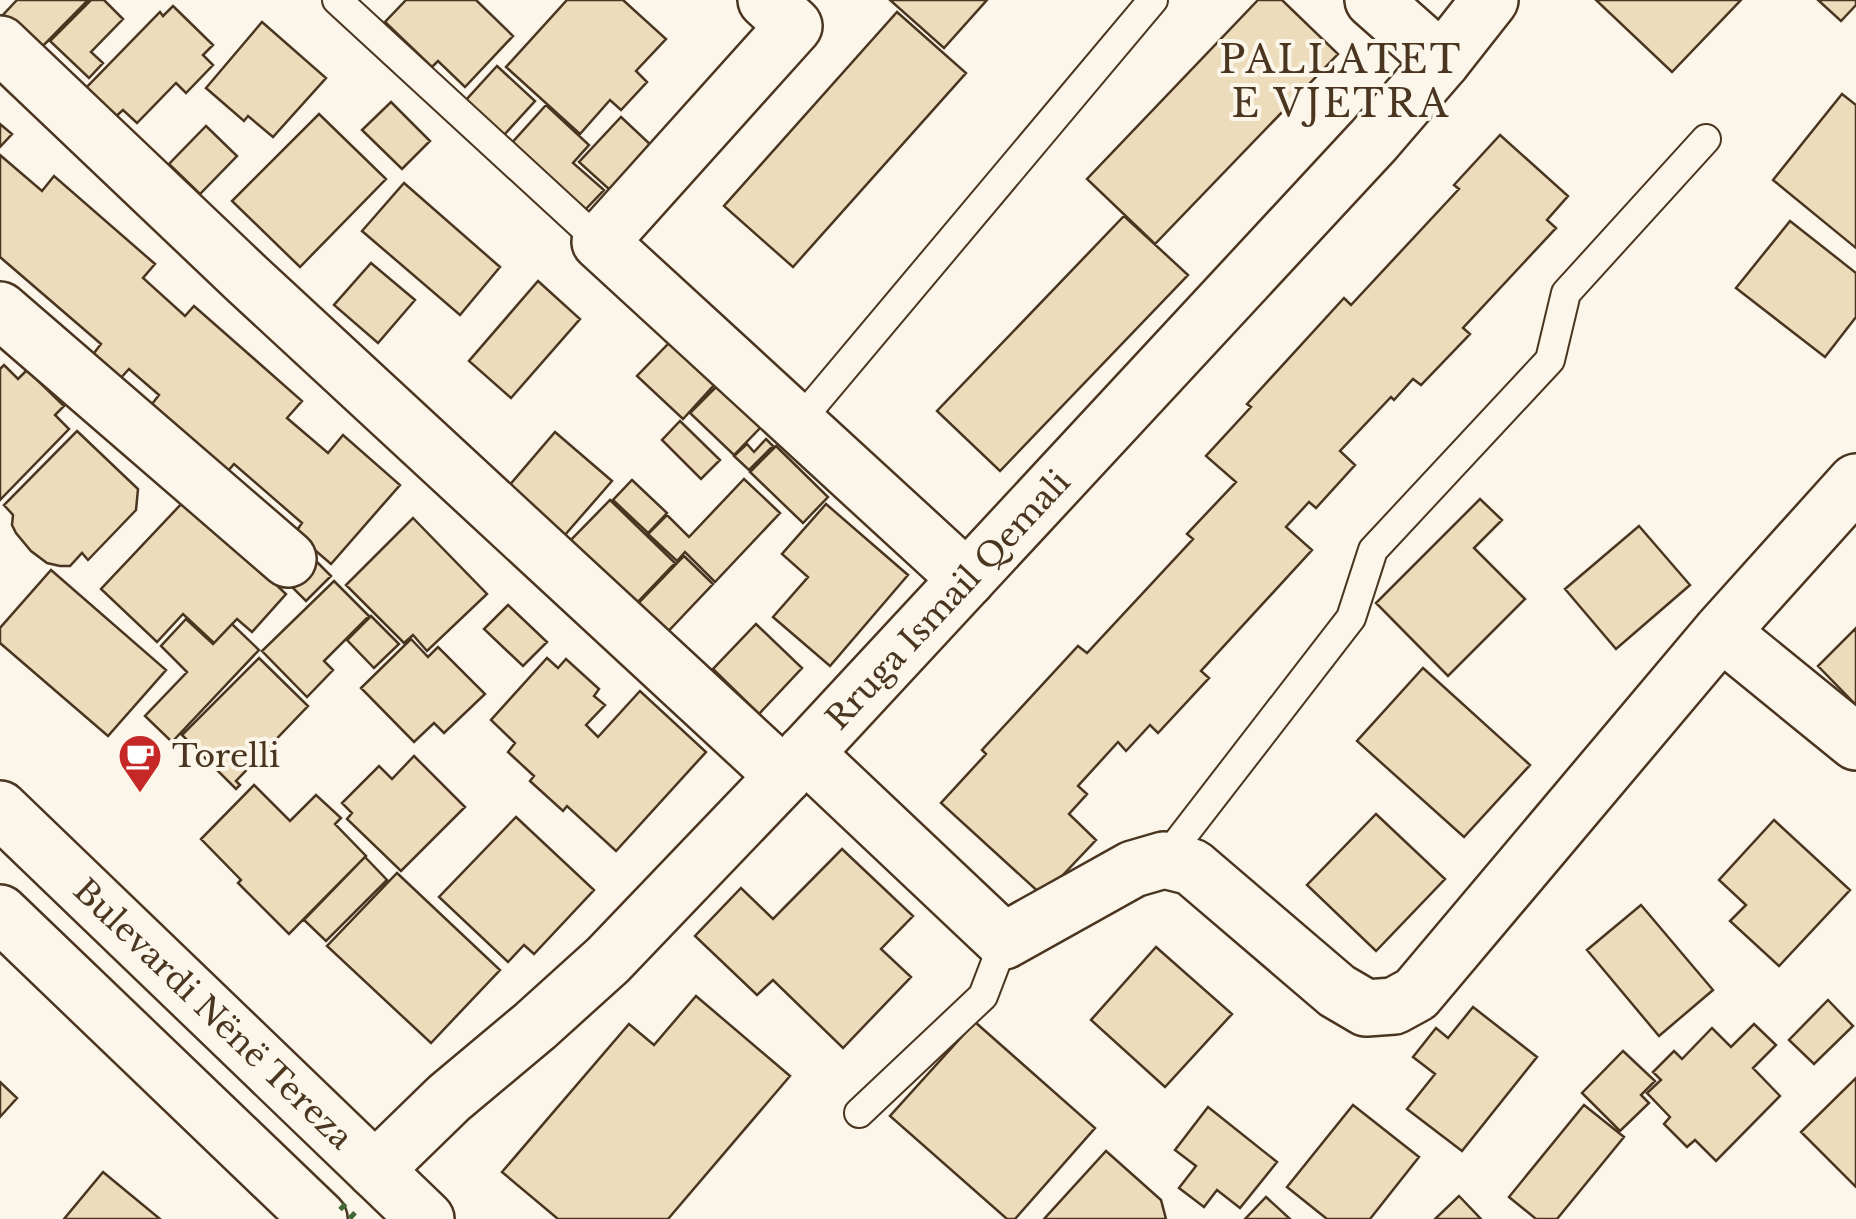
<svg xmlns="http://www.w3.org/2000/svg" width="1856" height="1219" viewBox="0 0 1856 1219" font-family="'Libre Baskerville',serif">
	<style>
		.building { fill: #ecdcbc; stroke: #4a3520; stroke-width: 2.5 }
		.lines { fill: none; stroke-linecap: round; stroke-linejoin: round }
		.lane-casing { stroke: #4a3520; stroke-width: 32 }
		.street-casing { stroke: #4a3520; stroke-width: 60 }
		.secondary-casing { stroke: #4a3520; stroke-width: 60 }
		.primary-casing { stroke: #4a3520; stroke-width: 60 }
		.lane { stroke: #fbf6e9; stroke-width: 28 }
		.street { stroke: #fbf6e9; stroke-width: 55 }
		.secondary { stroke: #fbf6e9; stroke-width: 55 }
		.primary { stroke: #fbf6e9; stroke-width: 55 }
		.hedge { stroke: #436837; stroke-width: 8; stroke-dasharray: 5 8; stroke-linecap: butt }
		.labels { text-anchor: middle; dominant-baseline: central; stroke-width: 8; stroke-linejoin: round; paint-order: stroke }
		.street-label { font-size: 32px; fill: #4a3520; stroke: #fbf6e9 }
		.poi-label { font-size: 32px; fill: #4a3520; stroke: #fbf6e9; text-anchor: start }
		.quarter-label { font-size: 38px; letter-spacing: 2.5px; fill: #4a3520; stroke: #fbf6e9 }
	</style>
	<rect width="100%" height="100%" fill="#fbf6e9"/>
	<path class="building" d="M17,0h71l-51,52 -36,-35z
		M91,0h13l19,19 -32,33 12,11 -14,15 -39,-37z
		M406,0h70l37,36 -48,51 -27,-26 -6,6 -47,-45z
		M567,0h56l43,39 -30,32 11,11 -26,28 -11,-10 -30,34 -74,-67z
		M890,0h97l-43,48z
		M1258,0h24l56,54 -183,190 -68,-65z
		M1596,0h145l-69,72z
		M1818,0h38v5l-15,16z
		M173,6l40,39 -10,10 10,10 -27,28 -10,-10 -39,40 -14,-13 -10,9 -30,-28 77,-79 3,4z
		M897,12l69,61 -173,194 -69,-61z
		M262,22l64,56 -53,59 -25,-21 -4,5 -38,-33z
		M497,66l38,35 -31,34 -38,-35z
		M1842,94l14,11v143l-83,-68z
		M391,102l39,39 -28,28 -40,-39z
		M546,105l43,40 -16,18 31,27 -21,22 -73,-67z
		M319,114l67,65 -86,88 -68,-66z
		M621,117l31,29 -42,44 -31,-28z
		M0,124l12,10 -12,13z
		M206,126l31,30 -37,38 -31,-30z
		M1500,135l68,61 -21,24 9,8 -93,100 7,6 -49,51 -8,-6 -19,21 -3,-3 -51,54 15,14 -39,43 -7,-6 -23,25 26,23 -111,121 8,7 -51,55 -8,-8 -24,26 -8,-9 -40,44 9,8 -18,20 27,26 -53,56 -102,-93 45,-49 -4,-4 96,-104 9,7 106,-114 -6,-5 49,-52 -30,-26 45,-49 -4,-3 97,-106 7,7 108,-116 -5,-4z
		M0,155l42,36 12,-15 101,88 -12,14 42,38 9,-10 108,95 -15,17 41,35 15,-18 57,50 -69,79 -36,-31 7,-10 -68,-59 -6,7 -76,-67 7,-9 -30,-26 -11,12 -27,-24 10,-13 -101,-87z
		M404,183l96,84 -40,48 -98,-84z
		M1124,216l64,59 -188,196 -63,-60z
		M1790,221l66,52v44l-31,40 -89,-69z
		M371,263l44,37 -37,43 -44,-38z
		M538,281l42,38 -69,79 -42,-37z
		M669,343l45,42 -31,34 -46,-43z
		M4,365l14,14 9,-9 37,36 -9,9 14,14 -69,71v-131z
		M718,385l43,42 -27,28 -44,-42z
		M680,421l40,39 -19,19 -39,-39z
		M77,431l61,58 -2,21 -48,50 -6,-7 -12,13h-10l-13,-3 -16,-12 -15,-18 -4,-8 1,-10 -9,-10z
		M555,432l57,49 -48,55 -56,-49z
		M766,439l7,7 -24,24 -15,-14 13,-12 7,8z
		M776,446l52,51 -25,26 -53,-51z
		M744,479l36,34 -65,69 -30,-30 -8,9 -29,-27 19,-19 22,22z
		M632,480l35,33 -19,20 -35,-33z
		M1480,499l22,21 -28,28 51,51 -77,77 -72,-73z
		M185,500l101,94 -34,38 -15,-13 -23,24 -31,-29 -26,28 -56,-53z
		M610,500l65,63 -45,47 -65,-64z
		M826,504l82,71 -78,91 -57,-49 35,-40 -26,-23z
		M413,518l74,76 -60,57 -14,-16 -9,8 -58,-58z
		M1639,526l51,59 -74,64 -51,-60z
		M684,556l29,28 -53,56 -30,-28z
		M316,561l15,15 -25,25 -15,-15z
		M51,570l115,100 -58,66 -108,-93v-15z
		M334,581l35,35 -45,45 9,9 -26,27 -45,-46z
		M508,605l39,37 -24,24 -39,-37z
		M371,616l28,28 -25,24 -27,-28z
		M186,619l27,25 19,-20 27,26 -87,92 -27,-26 42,-44 -26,-26z
		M756,624l46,44 -43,46 -46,-45z
		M1856,628v77l-38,-39z
		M411,639l17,18 10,-10 47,47 -41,39 -10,-10 -20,19 -53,-54z
		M259,658l49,48 -72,75 4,4 -4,4 -54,-54z
		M547,658l11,10 8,-9 33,30 -5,7 11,9 -19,20 12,12 42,-46 66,61 -90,99 -49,-45 -4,5 -33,-30 4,-5 -26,-24 7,-9 -24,-23z
		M1423,668l107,97 -66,72 -107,-96z
		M414,756l51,51 -64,64 -54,-52 5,-6 -10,-10 37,-37 13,13z
		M254,785l36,36 26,-26 25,23 -6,6 31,32 -77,78 -51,-51 3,-3 -40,-41z
		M1376,814l69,65 -69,72 -69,-66z
		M516,817l78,73 -60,64 -10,-9 -16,17 -69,-65z
		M1774,820l76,70 -71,76 -49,-45 16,-16 -27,-25z
		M842,849l71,67 -32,33 30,28 -68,71 -70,-68 -16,15 -62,-59 46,-48 32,31z
		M365,857l22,23 -61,61 -22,-21z
		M397,873l103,97 -69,73 -104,-97z
		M1641,905l72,85 -54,46 -72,-86z
		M1156,947l76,67 -67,73 -74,-67z
		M696,996l94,80 -122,143h-110l-56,-47 127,-148 25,21z
		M1828,1000l25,26 -39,38 -25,-24z
		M1473,1007l64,50 -75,94 -55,-42 28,-35 -22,-17 23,-29 12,10z
		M975,1022l120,106 -80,91h-8l-117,-103z
		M1754,1024l22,21 -23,23 27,28 -64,65 -21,-21 -8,7 -23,-23 6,-7 -23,-24 14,-13 -8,-8 21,-21 8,8 30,-31 19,19z
		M1623,1051l32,30 -14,14 8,8 -29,28 -38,-38z
		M1856,1078v109l-55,-55z
		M0,1082l17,16 -17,19z
		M1353,1105l66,52 -49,62h-43l-40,-32z
		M1584,1105l40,32 -67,82h-21l-27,-22z
		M1208,1107l69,55 -37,46 -23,-18 -13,17 -25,-19 17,-22 -21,-16z
		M1106,1151l55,49 5,19h-122z
		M103,1172l57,47h-96z
		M1459,1196l22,23h-46z
		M1266,1197l24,22h-45z"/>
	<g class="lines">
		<defs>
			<path id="lane" d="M337,0l263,242
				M797,424l356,-424
				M1164,860l187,-242 22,-68 177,-190 16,-67 140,-154
				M859,1113l124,-117 21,-55"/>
			<path id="street" d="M766,0l28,26 -194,216 367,337
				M1373,0l69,61
				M0,44l247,235 537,497
				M0,310l288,249
				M1721,632l135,110
				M805,753l199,188 129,-72 31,-9 28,7 145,124 29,17 28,-2 22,-12 305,-362 135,-150"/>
			<path id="secondary" d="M375,1170l74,-72 86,-72 73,-66 176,-184 590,-636 68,-79 48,-61"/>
			<path id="primary" d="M0,809l426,410
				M0,913l319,306"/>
		</defs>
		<use href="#lane" class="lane-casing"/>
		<use href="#street" class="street-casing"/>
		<use href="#secondary" class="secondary-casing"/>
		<use href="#primary" class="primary-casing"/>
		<use href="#lane" class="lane"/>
		<use href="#street" class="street"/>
		<use href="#secondary" class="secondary"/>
		<use href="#primary" class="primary"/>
		<path class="hedge" d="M341,1205l15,14"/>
	</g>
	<defs>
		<symbol id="cafe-pin" viewBox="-11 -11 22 30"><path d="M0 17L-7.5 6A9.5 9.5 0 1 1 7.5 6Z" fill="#c62828" stroke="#fbf6e9"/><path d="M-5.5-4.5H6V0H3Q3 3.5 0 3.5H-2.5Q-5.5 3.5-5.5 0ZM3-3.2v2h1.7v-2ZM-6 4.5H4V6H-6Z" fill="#fff"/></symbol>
	</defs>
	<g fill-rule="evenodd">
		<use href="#cafe-pin" x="115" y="731" width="50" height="68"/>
	</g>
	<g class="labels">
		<g class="street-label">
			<text transform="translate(948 600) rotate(-47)">Rruga Ismail Qemali</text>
			<text transform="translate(213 1014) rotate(44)">Bulevardi Nënë Tereza</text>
		</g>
		<g class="poi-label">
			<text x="172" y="756">Torelli</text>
		</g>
		<g class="quarter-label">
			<text x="1341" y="59">PALLATET<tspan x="1341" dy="44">E VJETRA</tspan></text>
		</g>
	</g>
</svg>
